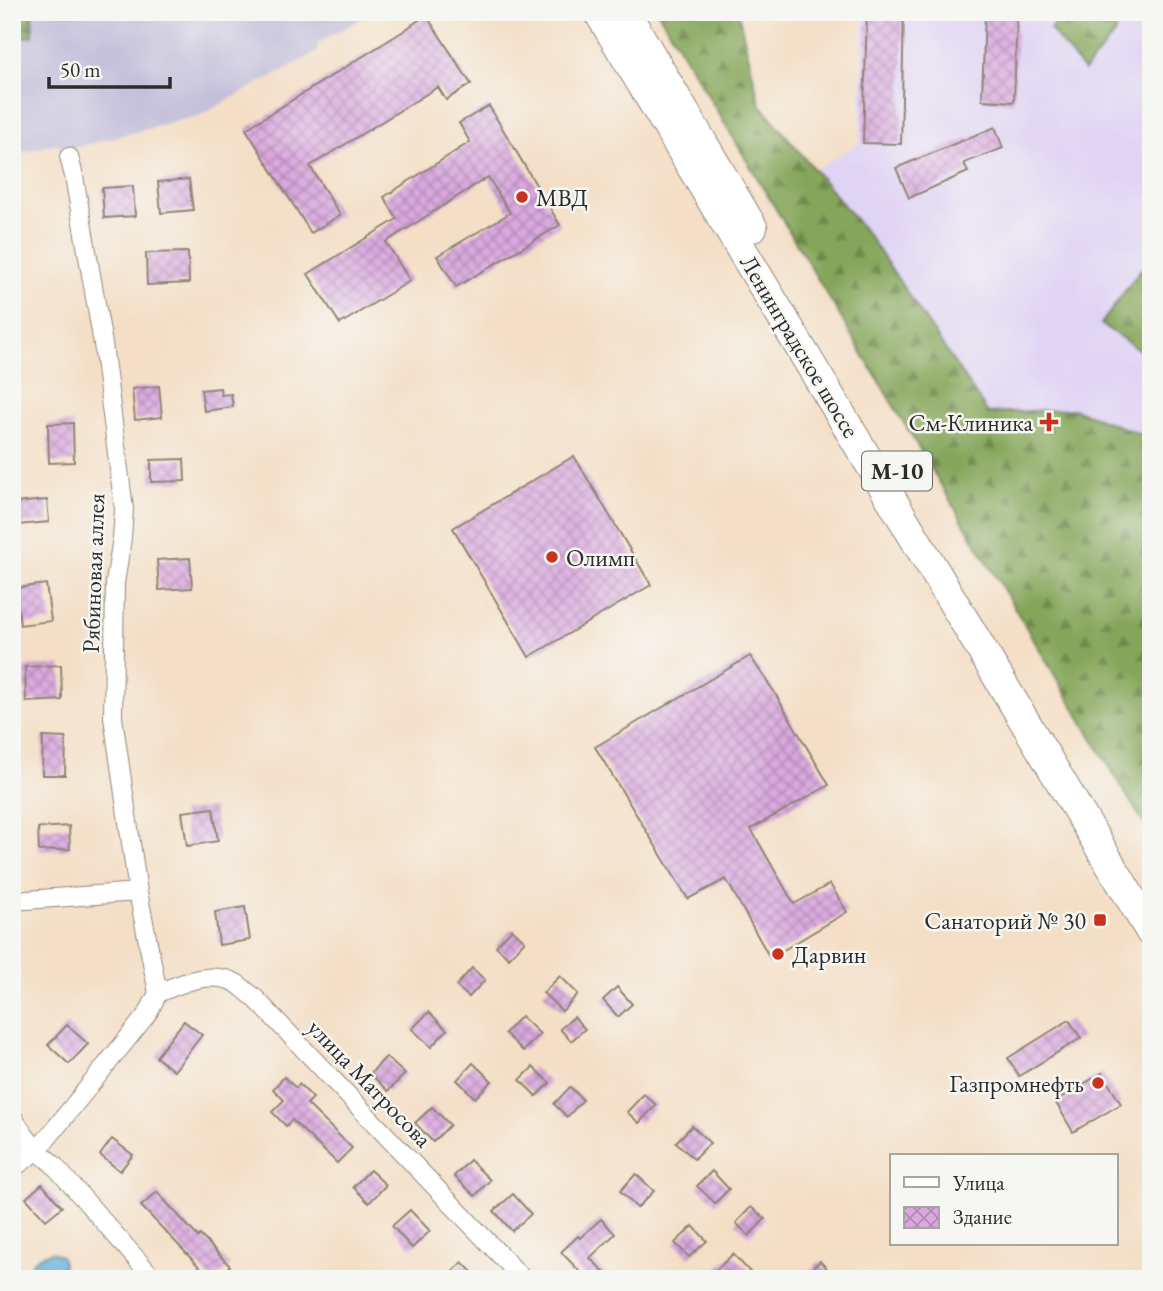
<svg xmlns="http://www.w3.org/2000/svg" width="1163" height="1291" font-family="'EB Garamond',serif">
<defs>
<pattern id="forest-firs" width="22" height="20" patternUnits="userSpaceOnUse" patternTransform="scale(1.75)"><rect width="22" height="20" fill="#85a65a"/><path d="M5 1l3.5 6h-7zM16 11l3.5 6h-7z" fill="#6d874b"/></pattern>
<pattern id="building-cross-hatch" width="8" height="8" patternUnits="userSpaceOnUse" patternTransform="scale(1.75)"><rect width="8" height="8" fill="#daa8df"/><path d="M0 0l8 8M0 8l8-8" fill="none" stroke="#b189b5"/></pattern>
</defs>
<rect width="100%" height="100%" fill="#f6f6f2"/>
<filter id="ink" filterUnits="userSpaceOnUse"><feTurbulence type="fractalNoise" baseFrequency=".0143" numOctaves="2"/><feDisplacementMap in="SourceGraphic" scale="14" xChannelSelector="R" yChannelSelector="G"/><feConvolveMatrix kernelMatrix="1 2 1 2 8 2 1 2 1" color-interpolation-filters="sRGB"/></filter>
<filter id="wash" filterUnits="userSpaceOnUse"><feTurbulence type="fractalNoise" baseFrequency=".00686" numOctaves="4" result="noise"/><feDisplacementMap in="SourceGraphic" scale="28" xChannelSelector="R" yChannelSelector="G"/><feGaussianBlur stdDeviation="1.57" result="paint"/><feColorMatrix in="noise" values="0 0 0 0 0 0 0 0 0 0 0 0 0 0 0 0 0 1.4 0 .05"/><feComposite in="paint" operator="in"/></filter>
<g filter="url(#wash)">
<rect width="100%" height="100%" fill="#f4dfc6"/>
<!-- built -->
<polygon fill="#e0d4f4" points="863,12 1151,12 1151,737 792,185 860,142"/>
<!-- industrial -->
<polygon fill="#c4c0db" points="12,12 373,12 318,43 317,52 201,115 73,148 55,144 12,155"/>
<!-- forest -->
<g fill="url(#forest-firs)" stroke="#586842" stroke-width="2">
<polygon points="12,12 32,12 33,36 12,38"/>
<polygon points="658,12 738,12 760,104 869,236 988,413 1073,409 1151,438 1151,836"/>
<polygon points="1062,12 1118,12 1115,34 1084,71 1050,29"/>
<polygon points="1141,269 1151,269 1151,358 1101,324"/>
</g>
<!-- water -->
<polygon fill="#5eaad7" stroke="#446a81" stroke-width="2" points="52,1252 61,1256 63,1262 62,1273 56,1279 40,1279 42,1275 32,1267 32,1263 39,1256"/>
<g id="blocks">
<!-- building -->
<g fill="url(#building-cross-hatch)">
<polygon points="867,12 904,12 901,144 863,143"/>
<polygon points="985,12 1017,12 1014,102 982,100"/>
<polygon points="426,15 471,84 446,100 438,87 310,166 340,215 311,233 246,129 402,32"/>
<polygon points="489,106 560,225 456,287 437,256 510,213 488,177 386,242 410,281 340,324 308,274 397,219 384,197 470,142 459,123"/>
<polygon points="995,127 1003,148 964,163 968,172 909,198 896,168"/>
<polygon points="189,179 193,210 161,213 158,182"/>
<polygon points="133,186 135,216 104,218 102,188"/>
<polygon points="188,252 189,283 147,285 146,253"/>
<polygon points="159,386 162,417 135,420 132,389"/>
<polygon points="220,388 221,395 231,394 233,407 204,411 201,390"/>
<polygon points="73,423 74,462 49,463 48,424"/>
<polygon points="574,456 651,585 529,657 453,528"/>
<polygon points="184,459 185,481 151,482 151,460"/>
<polygon points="47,500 49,522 18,525 15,503"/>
<polygon points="190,558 192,588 159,590 157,560"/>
<polygon points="46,584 51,621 20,625 16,588"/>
<polygon points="750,656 773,690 829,785 751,829 794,904 830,884 847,912 770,958 726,879 688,899 595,747"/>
<polygon points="61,665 62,700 26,702 25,667"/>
<polygon points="43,737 66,738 65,775 42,775"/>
<polygon points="213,808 218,841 187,846 182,812"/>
<polygon points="69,826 70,849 39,851 38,828"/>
<polygon points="245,907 250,940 219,945 215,912"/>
<polygon points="512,929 525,941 509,958 496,946"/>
<polygon points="472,968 485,980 469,997 456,986"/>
<polygon points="560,976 578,994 562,1011 543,993"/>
<polygon points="617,987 632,1004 618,1017 603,1000"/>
<polygon points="429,1012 447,1030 431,1047 412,1029"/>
<polygon points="521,1016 540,1034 523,1051 505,1033"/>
<polygon points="574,1017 585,1029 571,1041 560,1029"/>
<polygon points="1069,1020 1081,1038 1019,1076 1008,1058"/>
<polygon points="184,1021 202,1035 174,1071 156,1057"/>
<polygon points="67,1025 88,1044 69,1064 48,1045"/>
<polygon points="386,1057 405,1074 388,1091 370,1074"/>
<polygon points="473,1063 492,1081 475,1098 457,1080"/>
<polygon points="533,1067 550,1083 536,1096 520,1080"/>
<polygon points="1102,1073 1121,1104 1073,1132 1055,1101"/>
<polygon points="284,1077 296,1088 299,1084 313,1098 307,1104 352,1148 337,1163 292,1120 286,1126 272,1112 284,1100 273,1089"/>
<polygon points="570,1087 583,1100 567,1117 554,1104"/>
<polygon points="644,1094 656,1105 639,1123 627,1112"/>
<polygon points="432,1107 450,1125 433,1142 415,1123"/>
<polygon points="692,1126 710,1143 694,1159 676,1142"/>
<polygon points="112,1139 133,1155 120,1171 100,1155"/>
<polygon points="470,1160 490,1180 475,1196 454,1176"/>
<polygon points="370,1170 386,1185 369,1203 353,1187"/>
<polygon points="712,1171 729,1189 715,1203 697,1186"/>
<polygon points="636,1174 654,1191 637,1208 620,1191"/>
<polygon points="42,1184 62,1207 46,1220 26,1198"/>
<polygon points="157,1192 198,1237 200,1235 230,1266 216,1279 211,1279 141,1206"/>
<polygon points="513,1194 531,1214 512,1231 494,1211"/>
<polygon points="751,1207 765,1219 749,1236 736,1223"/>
<polygon points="410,1210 430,1231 412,1248 392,1226"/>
<polygon points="601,1219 615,1234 590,1258 611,1279 587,1279 561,1252 578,1236 580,1238"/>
<polygon points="693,1226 707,1241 689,1257 675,1243"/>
<polygon points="733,1254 750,1272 743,1279 724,1279 716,1270"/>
<polygon points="820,1261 836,1279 816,1279 809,1271"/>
<polygon points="462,1262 479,1279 446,1279"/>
</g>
</g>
</g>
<g filter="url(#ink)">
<use href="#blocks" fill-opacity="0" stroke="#908578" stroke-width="2"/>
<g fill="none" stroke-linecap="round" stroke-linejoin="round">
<!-- minor casing -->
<g stroke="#908578" stroke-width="20">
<g id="minor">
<polyline points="69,157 74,176 103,344 124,509 122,538 115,583 113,717 138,892 158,993"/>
<polyline points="12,901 138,892"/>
<path d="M158,993C182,983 210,970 236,983C242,987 248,993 254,997L523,1279"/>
<path d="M12,1116C25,1137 34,1149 53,1164L154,1279"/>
<polyline points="12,1169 37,1151 148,1013 158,993"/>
</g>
</g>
<!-- trunk casing -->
<g stroke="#908578" stroke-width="32">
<g id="trunk">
<polyline points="599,12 1151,932"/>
<polyline points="625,12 752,227"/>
</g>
</g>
<!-- minor -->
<use href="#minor" stroke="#fff" stroke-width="18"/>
<!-- trunk -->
<use href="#trunk" stroke="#fff" stroke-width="30"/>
</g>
</g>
<!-- markers -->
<g fill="#c8321e" stroke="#f6f6f2" stroke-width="2.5">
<circle cx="522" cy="197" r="7"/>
<path d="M1045.5 411.5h7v7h7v7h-7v7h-7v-7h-7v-7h7z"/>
<circle cx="552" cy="557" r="7"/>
<rect x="1093" y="913" width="14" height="14" rx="3.5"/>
<circle cx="778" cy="954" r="7"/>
<circle cx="1098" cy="1083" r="7"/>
</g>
<g text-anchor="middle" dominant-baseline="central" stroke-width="5" stroke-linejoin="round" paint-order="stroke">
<!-- shield labels -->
<rect fill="#f6f6f2" stroke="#686867" stroke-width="2" x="862" y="451.5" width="70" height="39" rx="5"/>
<g font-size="23" font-weight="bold" fill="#2b2b2b">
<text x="897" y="471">М-10</text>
</g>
<!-- poi labels -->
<g font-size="24" fill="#2b2b2b" stroke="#f6f6f2" text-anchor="start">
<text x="536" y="197">МВД</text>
<text x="1033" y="422" text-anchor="end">См-Клиника</text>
<text x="566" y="557">Олимп</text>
<text x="1086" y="920" text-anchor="end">Санаторий № 30</text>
<text x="792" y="954">Дарвин</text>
<text x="1084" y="1083" text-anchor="end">Газпромнефть</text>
</g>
<!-- street labels -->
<g font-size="24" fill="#2b2b2b" stroke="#f6f6f2">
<text transform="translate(800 346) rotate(59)">Ленинградское шоссе</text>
<text transform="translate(93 573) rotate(-88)">Рябиновая аллея</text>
<text transform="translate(370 1083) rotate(46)">улица Матросова</text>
</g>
</g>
<!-- margin -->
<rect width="1163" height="1291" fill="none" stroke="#f6f6f2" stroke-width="42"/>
<!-- legend -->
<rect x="890" y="1154" width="228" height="91" fill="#f6f6f2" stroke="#a5a5a2" stroke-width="2"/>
<rect x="904" y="1177" width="35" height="10" fill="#ffffff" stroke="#a5a5a2" stroke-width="2"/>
<text x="953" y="1190" font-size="21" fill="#2b2b2b">Улица</text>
<rect x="904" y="1207" width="35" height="21" fill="url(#building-cross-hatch)" stroke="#a5a5a2" stroke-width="2"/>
<text x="953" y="1224" font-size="21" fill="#2b2b2b">Здание</text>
<!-- scale -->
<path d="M49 77v10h121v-10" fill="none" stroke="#2b2b2b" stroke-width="3.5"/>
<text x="60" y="77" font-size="21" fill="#2b2b2b" stroke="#f6f6f2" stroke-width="5" paint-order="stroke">50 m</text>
</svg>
